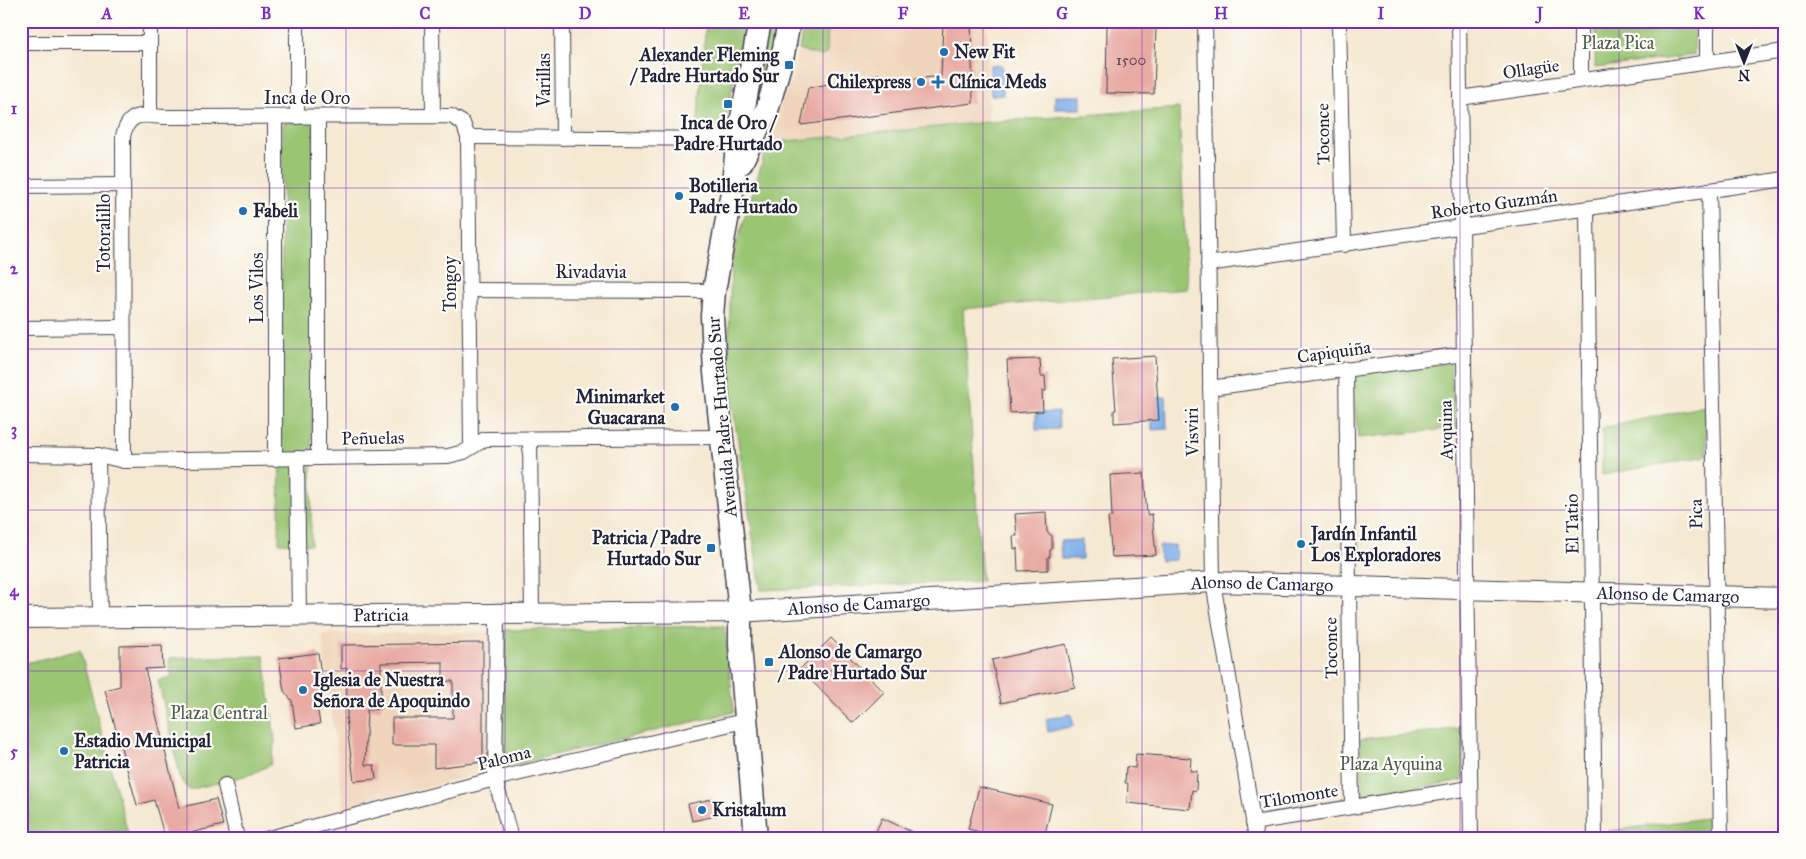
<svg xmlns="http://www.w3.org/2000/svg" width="1806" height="859" font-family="'IM FELL Great Primer',serif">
<rect width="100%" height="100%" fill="#fdfcf7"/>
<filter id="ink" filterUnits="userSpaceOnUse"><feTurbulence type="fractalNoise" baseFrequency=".02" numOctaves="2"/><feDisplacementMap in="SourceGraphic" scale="10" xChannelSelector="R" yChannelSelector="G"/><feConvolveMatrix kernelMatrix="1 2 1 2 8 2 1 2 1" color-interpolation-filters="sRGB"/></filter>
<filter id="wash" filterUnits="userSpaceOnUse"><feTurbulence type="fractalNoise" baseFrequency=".0096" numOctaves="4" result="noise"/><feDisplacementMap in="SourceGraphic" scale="20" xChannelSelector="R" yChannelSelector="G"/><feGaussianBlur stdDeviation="1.12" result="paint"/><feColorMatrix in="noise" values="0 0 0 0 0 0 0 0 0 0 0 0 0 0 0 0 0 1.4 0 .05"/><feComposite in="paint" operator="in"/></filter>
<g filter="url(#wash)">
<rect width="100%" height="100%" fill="#f5e9d2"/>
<!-- built -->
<g fill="#f0d5bc">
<polygon points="804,21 987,21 988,122 766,143 793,74"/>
<polygon points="490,632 490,770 344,810 322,634"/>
</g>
<!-- green -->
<g fill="#9ac573" stroke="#5e7457">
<polygon points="706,21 746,21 724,128 697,130"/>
<polygon points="769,21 774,21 776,42 753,124 752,109"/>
<polygon points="804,21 828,21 827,53 822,56 799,50"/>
<polygon points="1596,21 1695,21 1694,55 1595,68"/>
<polygon points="1179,108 1187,289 963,309 982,581 761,590 728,376 731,261 762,163 766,143 988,122"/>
<polygon points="314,121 311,545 279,543 283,123"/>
<polygon points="1450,363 1456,428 1358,438 1351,373"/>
<polygon points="1705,406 1707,456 1602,475 1602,428"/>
<polygon points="724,626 734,712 504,767 502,630"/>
<polygon points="80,650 129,838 21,838 21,664"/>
<polygon points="264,656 275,741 271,764 252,774 189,790 181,780 158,680 171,678 169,658"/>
<polygon points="1464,728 1463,780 1363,797 1360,739"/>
<polygon points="1713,817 1713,838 1609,838 1609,831"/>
</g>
<!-- water -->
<g fill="#82b1ec" stroke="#526a94">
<polygon points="990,65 1002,65 1003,95 991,96"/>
<rect x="1055" y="96" width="26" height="13"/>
<polygon points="1166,397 1167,429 1152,430 1151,398"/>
<polygon points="1058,412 1059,429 1036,430 1036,413"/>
<polygon points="1082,540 1082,559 1061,559 1060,541"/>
<polygon points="1175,545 1176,560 1160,561 1159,546"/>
<polygon points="1071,714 1074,726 1048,732 1046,719"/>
</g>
<g id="blocks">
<!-- building -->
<g fill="#e8aaa3">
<polygon points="943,21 971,21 973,103 801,125 808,88 879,74 882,83 941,76"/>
<polygon points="1107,25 1156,26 1154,94 1106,93"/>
<polygon points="1155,356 1159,420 1114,423 1114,410 1116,410 1112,359"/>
<polygon points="1040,359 1041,376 1045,376 1046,391 1042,391 1043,411 1010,413 1007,360"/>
<polygon points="1144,473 1147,515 1152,514 1156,555 1112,557 1108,517 1112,517 1110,475"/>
<polygon points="1046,512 1047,532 1052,536 1052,549 1050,550 1050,557 1048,557 1048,570 1018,571 1017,548 1014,549 1013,536 1017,536 1015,514"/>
<polygon points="831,638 884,692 853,723 800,669"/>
<polygon points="483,643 483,762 434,768 434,745 392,745 392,718 453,718 453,681 443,681 443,662 381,663 381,709 367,710 365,765 374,765 376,779 354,781 346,718 347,718 347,668 341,669 341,645"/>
<polygon points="1066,644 1075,687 1001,703 992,660"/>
<polygon points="162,645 163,668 145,669 179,808 216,799 223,825 170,838 165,838 154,800 137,805 105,690 120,686 120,646"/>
<polygon points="318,653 323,689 316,700 320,724 296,728 292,701 284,691 279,658"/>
<polygon points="1136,754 1191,758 1190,771 1197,771 1196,791 1192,790 1190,809 1127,803 1128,783 1125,783 1126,767 1135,768"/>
<polygon points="979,787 1052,804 1044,838 1005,838 968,829"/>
<polygon points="712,799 716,816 692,821 688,804"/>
<polygon points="882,818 925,838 873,838"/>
</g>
</g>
</g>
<g filter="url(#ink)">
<use href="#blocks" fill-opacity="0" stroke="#424052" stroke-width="1"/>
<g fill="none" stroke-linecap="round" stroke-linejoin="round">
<!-- street casing -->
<g stroke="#424052" stroke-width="16">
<g id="street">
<polyline points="150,21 150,114"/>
<polyline points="297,21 297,117"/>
<polyline points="432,21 433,116"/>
<polyline points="562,21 563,138"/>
<polyline points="1205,21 1213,582 1256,838"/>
<polyline points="1339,21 1344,245"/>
<polyline points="1459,21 1471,838"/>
<polyline points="1581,21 1581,80"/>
<polyline points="1707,21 1707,62"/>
<polyline points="21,43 150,43"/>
<polyline points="1460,98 1785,51"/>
<polyline points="275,117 275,459"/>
<polyline points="318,117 318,458"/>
<polyline points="468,137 738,139"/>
<polyline points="21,186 123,185"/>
<polyline points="1709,190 1721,838"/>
<polyline points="1587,210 1595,838"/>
<polyline points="1208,264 1785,179"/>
<polyline points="469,290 714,291"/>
<polyline points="21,328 123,327"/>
<polyline points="1346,369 1352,807"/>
<polyline points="1210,388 1464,354"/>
<polyline points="530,439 532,613"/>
<polyline points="21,454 98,455 124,461 448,456 464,452 485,439 722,437"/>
<polyline points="98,455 100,616"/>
<polyline points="297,458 299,614"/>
<path d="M124,461L123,136C129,111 143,115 163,117L451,116L463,123L468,137L471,447"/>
<polyline points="497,614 495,779 511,838"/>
<polyline points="225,785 237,838"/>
<polyline points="1253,823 1470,788"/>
<polyline points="269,838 495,779 748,720"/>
</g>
</g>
<!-- secondary casing -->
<g stroke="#424052" stroke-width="22">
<g id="secondary">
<path id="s1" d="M21,618L740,612L1213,582L1785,598"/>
</g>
</g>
<!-- primary casing -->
<g stroke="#424052" stroke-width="25">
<g id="primary">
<polyline points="741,163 768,107 783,54 789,21"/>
<polyline points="756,838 740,645 740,612 715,372 712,316 714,291 732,192 738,139 760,21"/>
</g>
</g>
<!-- street -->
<use href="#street" stroke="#fff" stroke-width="14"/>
<!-- secondary -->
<use href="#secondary" stroke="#fff" stroke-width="20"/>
<!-- primary -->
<use href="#primary" stroke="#fff" stroke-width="22"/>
</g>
</g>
<!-- grid -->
<path fill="none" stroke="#7b2cbf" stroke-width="1" stroke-opacity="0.55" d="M187,21V838M346,21V838M505,21V838M664,21V838M823,21V838M983,21V838M1142,21V838M1301,21V838M1460,21V838M1619,21V838M21,188H1785M21,349H1785M21,510H1785M21,671H1785"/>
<!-- markers -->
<g fill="#1f6fb2" stroke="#fdfcf7" stroke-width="2">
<circle cx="944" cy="52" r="5"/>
<rect x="784" y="60" width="10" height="10" rx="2.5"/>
<circle cx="921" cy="82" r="5"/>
<path d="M935.5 74.5h5v5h5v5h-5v5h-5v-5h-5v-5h5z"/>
<rect x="723" y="99" width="10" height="10" rx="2.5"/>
<circle cx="679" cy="196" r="5"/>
<circle cx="243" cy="211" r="5"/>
<circle cx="675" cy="407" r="5"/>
<circle cx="1301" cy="544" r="5"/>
<rect x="706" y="543" width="10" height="10" rx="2.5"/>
<rect x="764" y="657" width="10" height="10" rx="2.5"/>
<circle cx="303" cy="690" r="5"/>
<circle cx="64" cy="751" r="5"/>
<circle cx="702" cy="810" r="5"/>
</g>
<g text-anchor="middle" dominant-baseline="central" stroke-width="4.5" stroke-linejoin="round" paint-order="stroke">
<!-- number labels -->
<g font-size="15" fill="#544455">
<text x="1131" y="60">1500</text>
</g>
<!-- park labels -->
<g font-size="18" fill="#4c5b4f" stroke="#fdfcf7">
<text x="1618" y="43">Plaza Pica</text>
<text x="219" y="713">Plaza Central</text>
<text x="1391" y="764">Plaza Ayquina</text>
</g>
<!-- poi labels -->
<g font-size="18" font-weight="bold" fill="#22223b" stroke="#fdfcf7" text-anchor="start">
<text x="954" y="52">New Fit</text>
<text x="779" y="55" text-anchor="end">Alexander Fleming<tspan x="779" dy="21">/ Padre Hurtado Sur</tspan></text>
<text x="911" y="82" text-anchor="end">Chilexpress</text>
<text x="949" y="82">Clínica Meds</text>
<text x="728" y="123" text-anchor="middle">Inca de Oro /<tspan x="728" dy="21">Padre Hurtado</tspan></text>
<text x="689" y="186">Botilleria<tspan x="689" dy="21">Padre Hurtado</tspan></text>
<text x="253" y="211">Fabeli</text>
<text x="665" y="397" text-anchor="end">Minimarket<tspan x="665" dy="21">Guacarana</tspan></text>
<text x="1311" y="534">Jardín Infantil<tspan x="1311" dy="21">Los Exploradores</tspan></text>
<text x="701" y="538" text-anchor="end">Patricia / Padre<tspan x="701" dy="21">Hurtado Sur</tspan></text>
<text x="779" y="652">Alonso de Camargo<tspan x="779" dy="21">/ Padre Hurtado Sur</tspan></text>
<text x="313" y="680">Iglesia de Nuestra<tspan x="313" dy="21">Señora de Apoquindo</tspan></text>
<text x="74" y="741">Estadio Municipal<tspan x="74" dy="21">Patricia</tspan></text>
<text x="712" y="810">Kristalum</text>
</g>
<!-- street labels -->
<g font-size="18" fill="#22223b" stroke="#fdfcf7">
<text transform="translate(1531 69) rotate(-8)">Ollagüe</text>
<text transform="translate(544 80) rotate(-90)">Varillas</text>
<text x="307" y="98">Inca de Oro</text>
<text transform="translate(1323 134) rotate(-91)">Toconce</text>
<text transform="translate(1494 204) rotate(-8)">Roberto Guzmán</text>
<text transform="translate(104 233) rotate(-90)">Totoralillo</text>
<text x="591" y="272">Rivadavia</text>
<text transform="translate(450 284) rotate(-90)">Tongoy</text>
<text transform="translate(257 288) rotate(-90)">Los Vilos</text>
<text transform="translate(1334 352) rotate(-8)">Capiquiña</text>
<text transform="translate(722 417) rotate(-95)">Avenida Padre Hurtado Sur</text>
<text transform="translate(1446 430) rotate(-91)">Ayquina</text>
<text transform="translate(1192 432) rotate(-91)">Visviri</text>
<text transform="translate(373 438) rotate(-1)">Peñuelas</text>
<text transform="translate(1696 514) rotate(-91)">Pica</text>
<text transform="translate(1572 524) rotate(-91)">El Tatio</text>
<text stroke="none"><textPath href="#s1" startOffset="1242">Alonso de Camargo</textPath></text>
<text stroke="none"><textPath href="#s1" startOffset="1648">Alonso de Camargo</textPath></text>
<text stroke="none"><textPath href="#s1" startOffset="838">Alonso de Camargo</textPath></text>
<text stroke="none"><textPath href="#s1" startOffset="360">Patricia</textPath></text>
<text transform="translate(1331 648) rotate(-91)">Toconce</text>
<text transform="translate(504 758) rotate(-14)">Paloma</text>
<text transform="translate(1299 796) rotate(-9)">Tilomonte</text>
</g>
</g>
<!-- margin -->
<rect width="1806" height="859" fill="none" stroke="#fdfcf7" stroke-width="55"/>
<!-- north arrow -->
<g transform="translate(1744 62) rotate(180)" stroke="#fdfcf7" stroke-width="4" paint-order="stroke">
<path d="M0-4L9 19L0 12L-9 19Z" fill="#22223b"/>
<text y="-8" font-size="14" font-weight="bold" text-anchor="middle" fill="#22223b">N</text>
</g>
<rect x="28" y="28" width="1750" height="804" fill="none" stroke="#7b2cbf" stroke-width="2"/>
<g font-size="16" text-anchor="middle" font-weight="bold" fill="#7b2cbf">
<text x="107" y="19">A</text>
<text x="266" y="19">B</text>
<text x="425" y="19">C</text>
<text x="585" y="19">D</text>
<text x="744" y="19">E</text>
<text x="903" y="19">F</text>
<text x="1062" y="19">G</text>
<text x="1221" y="19">H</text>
<text x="1381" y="19">I</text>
<text x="1540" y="19">J</text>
<text x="1699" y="19">K</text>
<text x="14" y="114">1</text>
<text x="14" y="274">2</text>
<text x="14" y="435">3</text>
<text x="14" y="596">4</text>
<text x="14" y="757">5</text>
</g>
</svg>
